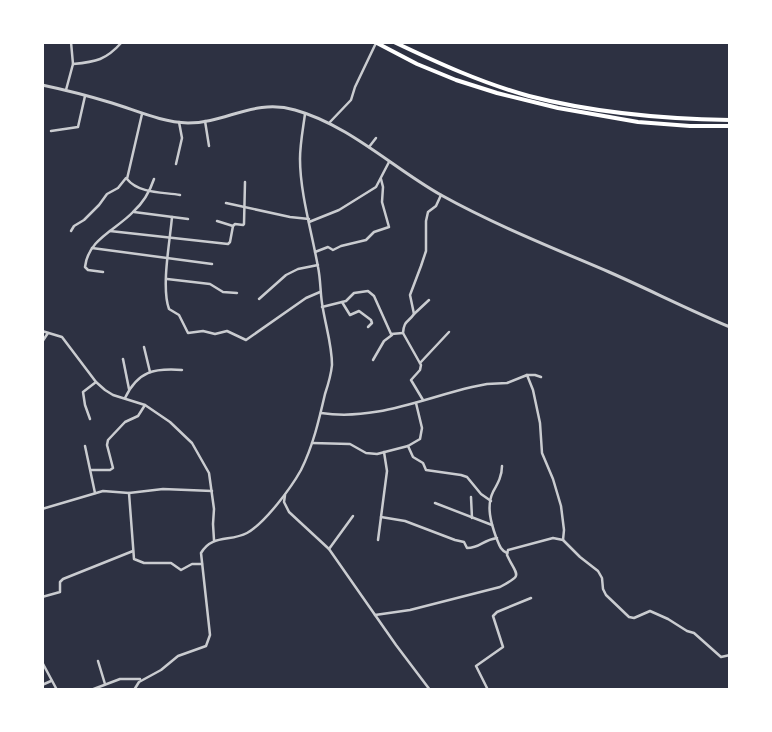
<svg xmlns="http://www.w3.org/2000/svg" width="772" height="732" font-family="'Space Grotesk',sans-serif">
<rect width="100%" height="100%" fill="#2d3142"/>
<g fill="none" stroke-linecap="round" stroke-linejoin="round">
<!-- minor -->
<g stroke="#caccd0" stroke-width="2.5">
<path d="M73,64C96,62 106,60 122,42"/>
<polyline points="66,90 73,64 71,42"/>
<path d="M142,114L127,179C139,194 164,192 180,195"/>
<polyline points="205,121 209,146"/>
<polyline points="330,122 351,100 355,87 376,43"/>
<polyline points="51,131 78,127 85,96"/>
<polyline points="369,147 376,138"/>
<polyline points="176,164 182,138 179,122"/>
<polyline points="226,203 290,217 309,219"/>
<polyline points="134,212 188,219"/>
<path d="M172,217C170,241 161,287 169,309L179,315L188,333L203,331L215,334L227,331L246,340L306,298L320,292"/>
<polyline points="217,221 233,226"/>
<polyline points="309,222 339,210 376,187 389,162"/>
<polyline points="71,231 74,226 84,220 99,205 107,194 118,188 126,178"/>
<polyline points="110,231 228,244 230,242 233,226 235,224 243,225 244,224 245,182"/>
<polyline points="92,248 212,264"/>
<polyline points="315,252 328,247 333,250 341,246 366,240 374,232 389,227 382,202 383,187 381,179"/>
<path d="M103,272L88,270L85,267C88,239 116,230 133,212C143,203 150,191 154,179"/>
<polyline points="167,279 210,284 223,292 237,293"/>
<polyline points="259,299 286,275 298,269 318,265"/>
<polyline points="342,302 350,315 359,311 371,320 372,323 368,327"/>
<polyline points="322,307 346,301 354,293 368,291 374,296 391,334 403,333"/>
<polyline points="414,314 429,300"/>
<polyline points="42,331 62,337 96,382 105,390 113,395 145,405 170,422 192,443 209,473 214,509 213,524 214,540"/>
<polyline points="42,342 48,333"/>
<polyline points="144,347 150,372"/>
<polyline points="123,359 129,389"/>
<polyline points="373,360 384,341 392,335"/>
<polyline points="420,363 449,332"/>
<polyline points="527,375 533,390 540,423 542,453 553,479 561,506 564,530 563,540"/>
<path d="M125,398C138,371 154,368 182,370"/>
<path d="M423,400L411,380L420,370L421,365L403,333C404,320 408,323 414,314L410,295L421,266L426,251V221L428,212L436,206L441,195"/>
<path d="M321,413C374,421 421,399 472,387L487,384L507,383L527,375H535L541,377"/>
<polyline points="90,419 85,405 83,392 96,382"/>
<polyline points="312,443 350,444 366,453 377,454 408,446 420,439 422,428 416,403"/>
<polyline points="85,446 95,493"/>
<polyline points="408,446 413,457 423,463 426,470 461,475 467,477 481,494 491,501"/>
<path d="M502,466C502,476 498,483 493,492C486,506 491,523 496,537C499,544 500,550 507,553"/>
<polyline points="91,470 110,470 113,468 107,445 108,440 125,422 138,416 145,405"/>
<polyline points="129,493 134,559 144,563 171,563 181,570 192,564 202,564"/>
<polyline points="285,495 284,502 289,512 329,549 396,645 430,690"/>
<polyline points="471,497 472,518"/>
<polyline points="435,503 492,525"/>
<polyline points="42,509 103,491 129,493 163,489 212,491"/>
<path d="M381,517L405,521L455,540L464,542L467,548C481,548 482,540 497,538"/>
<polyline points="378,540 387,471 384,452"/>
<polyline points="329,549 353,516"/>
<polyline points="42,597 60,592 60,582 63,579 133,551"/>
<path d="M375,615L410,610L500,587C524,574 517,577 507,555L508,550L553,538L563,540L580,557L598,571L602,578L603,589L606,595L629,617L634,618L650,611L668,619L687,631L694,633L721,657L730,655"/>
<polyline points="98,661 105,684"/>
<polyline points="42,662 57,690"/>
<polyline points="42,685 51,681"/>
<polyline points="91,690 120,679 140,679"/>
<path d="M134,690L139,682L161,670L178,656L206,646L210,635L201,553C212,534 230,542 247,533C265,523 291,488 301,470C313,446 319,420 325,394C328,385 331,375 332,365C332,346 326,327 323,309C320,295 321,281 318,267C312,233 300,193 300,159C300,144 303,129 305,114"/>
<polyline points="366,690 369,690"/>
<polyline points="488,690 476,666 503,647 493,616 497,612 531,598"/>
</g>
<!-- tertiary -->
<path stroke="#caccd0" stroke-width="3" d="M42,85C66,90 89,96 112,103C138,111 161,122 188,123C226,123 255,98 295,110C349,125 393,168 441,195C495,225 553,248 609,272C650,290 689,310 730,327"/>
<!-- trunk -->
<g stroke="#fff" stroke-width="4">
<polyline points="375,42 417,64 456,80 497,93 558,108 638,122 690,126 730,126"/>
<path d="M394,42C438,63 482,83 529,96C595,113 662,119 730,120"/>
</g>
</g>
<!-- border -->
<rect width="772" height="732" fill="none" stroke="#ffffff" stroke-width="88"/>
</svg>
